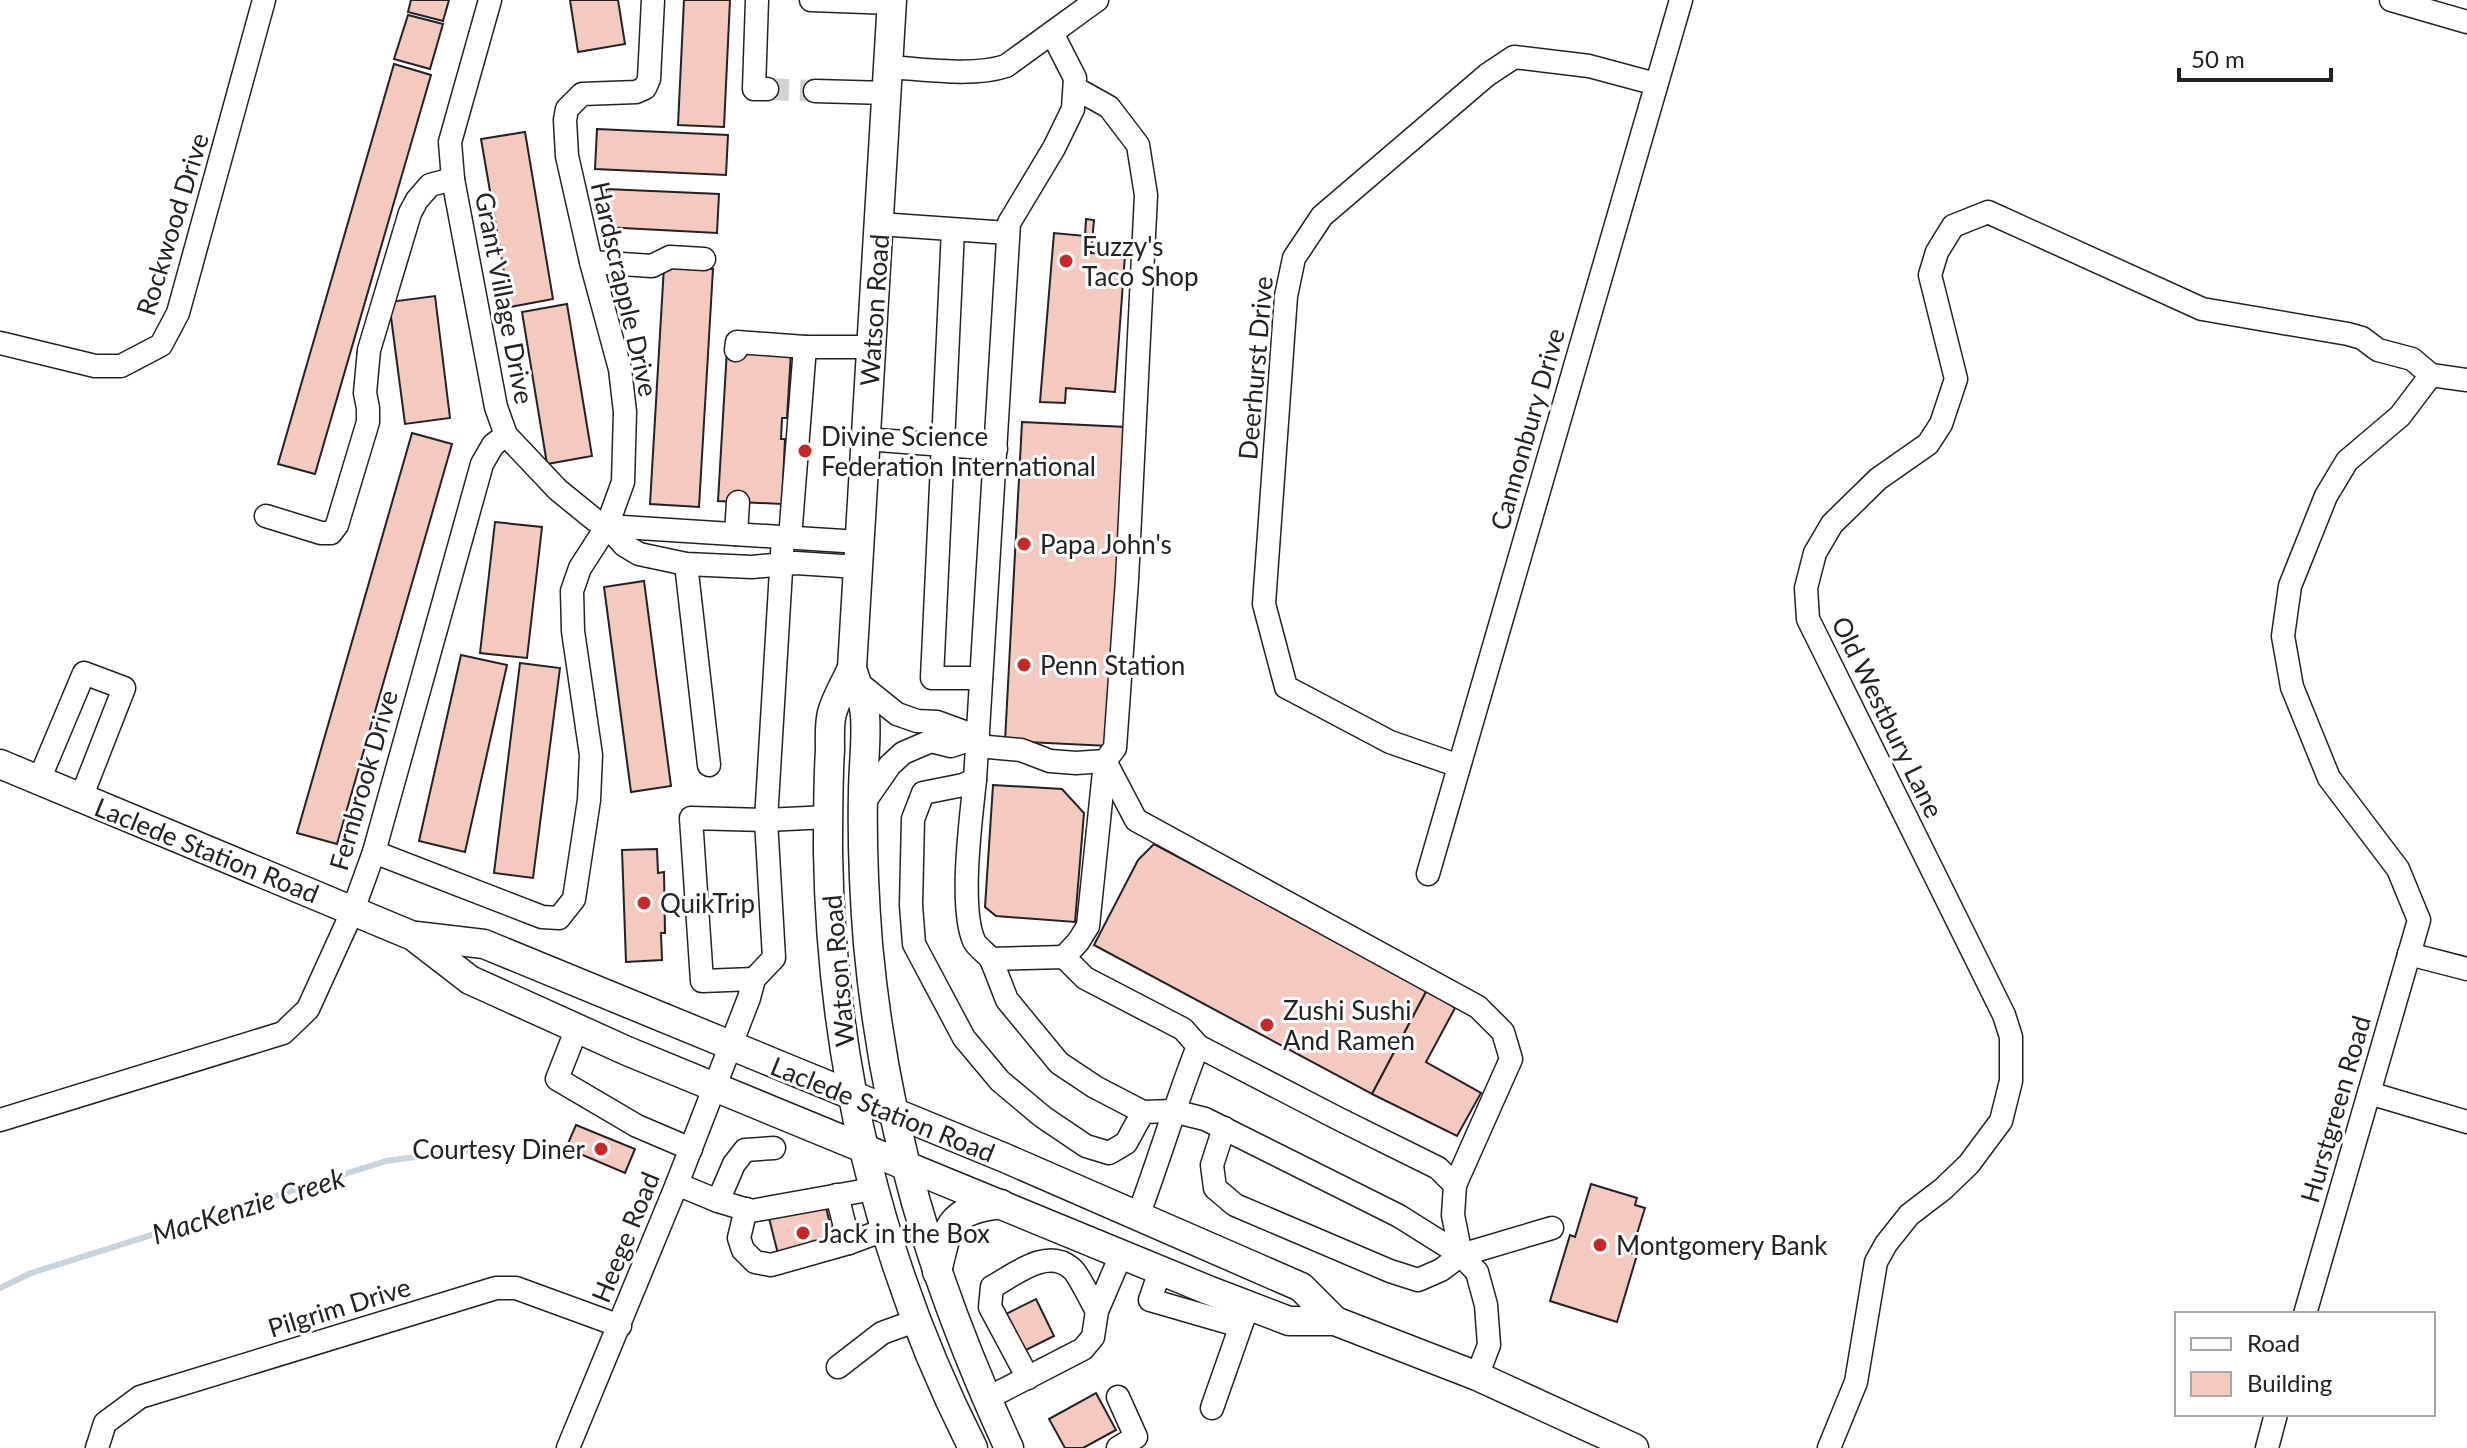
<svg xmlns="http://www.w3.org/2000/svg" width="2467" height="1448" font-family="Lato,sans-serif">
<rect width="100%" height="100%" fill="#fff"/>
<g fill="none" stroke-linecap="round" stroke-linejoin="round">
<!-- stream -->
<polyline stroke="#c7d3dd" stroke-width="6" points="0,1288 31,1273 386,1161 458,1151 482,1151 503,1155"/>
</g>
<!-- building -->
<g fill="#f3c9c0" stroke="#222" stroke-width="2">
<polygon points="411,0 449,0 443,21 408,12"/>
<polygon points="570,0 618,0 625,44 578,52"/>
<polygon points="684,0 730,0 724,127 678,125"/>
<polygon points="408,15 443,24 430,69 394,59"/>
<polygon points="394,64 431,75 315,474 278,464"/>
<polygon points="597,129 728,135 726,175 595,169"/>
<polygon points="525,132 553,299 510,307 481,139"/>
<polygon points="606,189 719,194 717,233 604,227"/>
<polygon points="1086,219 1094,220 1091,253 1125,255 1115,392 1066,388 1065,403 1040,402 1054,233 1085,236"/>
<polygon points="664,266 713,269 699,507 650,504"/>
<polygon points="435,296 450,418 405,424 389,302"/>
<polygon points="567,304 592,456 547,464 522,312"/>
<polygon points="727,349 791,352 787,418 782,418 781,439 785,439 782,504 718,501"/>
<polygon points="1022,422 1126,427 1109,746 1005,741"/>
<polygon points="412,433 452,444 337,844 297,833"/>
<polygon points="495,522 542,527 527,658 480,653"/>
<polygon points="644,581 671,786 631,792 604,587"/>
<polygon points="461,655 507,665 465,852 419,841"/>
<polygon points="520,663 560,668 533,878 494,873"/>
<polygon points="993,785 1062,789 1084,813 1075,922 996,916 985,907"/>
<polygon points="1154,844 1427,990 1372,1094 1094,945 1138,860"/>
<polygon points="657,849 658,873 664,872 665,933 661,933 662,960 626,962 622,850"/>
<polygon points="1427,990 1455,1008 1426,1062 1481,1093 1457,1136 1372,1094"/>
<polygon points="576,1125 635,1149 625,1173 566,1148"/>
<polygon points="1591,1184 1637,1198 1635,1205 1645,1208 1631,1253 1637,1255 1617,1322 1550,1301 1570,1235 1575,1237"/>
<polygon points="825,1204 836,1247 780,1262 769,1218"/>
<polygon points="1036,1299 1054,1336 1022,1352 1004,1315"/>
<polygon points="1096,1393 1116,1430 1083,1448 1065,1448 1049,1419"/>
</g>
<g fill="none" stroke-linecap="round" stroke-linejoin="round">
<!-- minor-tunnel -->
<polyline stroke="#d3d3d3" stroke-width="22" stroke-dasharray="22 11" stroke-linecap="butt" points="767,89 815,91"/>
<!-- minor casing -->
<g stroke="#222" stroke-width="25">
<g id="minor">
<polyline points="490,0 450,142 453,179 496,407 506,435 558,490 595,520 607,526 624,545 639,554 686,564 752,567 796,563 858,567"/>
<polyline points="757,0 754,89 767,89"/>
<polyline points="811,0 892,3"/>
<polyline points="2391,0 2467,22"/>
<path d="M1052,33L1075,78L1073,109L1054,148L1009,223L975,780C971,818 959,907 974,941C977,947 986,953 991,959L1064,957L1085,978L1183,1029L1198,1046C1176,1102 1159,1160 1138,1216"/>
<path d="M888,67C924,69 973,77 1006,66L1097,0"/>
<polyline points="815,91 887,93"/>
<polyline points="879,224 1008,233"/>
<polyline points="953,230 932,678 981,678"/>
<polyline points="591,262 652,266 670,257 704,259"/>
<polyline points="0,343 95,366 121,366 161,345 178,313 264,0"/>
<polyline points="736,350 737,342 805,347 871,347"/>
<polyline points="865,439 996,449"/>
<polyline points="266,516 321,533 331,533 337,525 368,422 368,408 365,393 369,350 410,213 417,200 430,185 453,179"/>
<polyline points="607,526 859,542"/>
<polyline points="736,534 738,502"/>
<polyline points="790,538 805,347"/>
<polyline points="686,564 709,765"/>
<polyline points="856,681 897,714 917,721 937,722 978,737"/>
<polyline points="977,746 1021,750 1050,761 1076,763 1105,761 1115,748 1127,580 1146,195 1138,145 1109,107 1075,88"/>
<polyline points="1105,761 1136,820 1478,1007 1503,1032 1511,1059 1455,1185"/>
<polyline points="1459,766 1390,742 1286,687 1264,604 1286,296 1294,258 1322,216 1487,75 1514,57 1589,66 1656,84"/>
<polyline points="39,780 84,673 124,688 81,798"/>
<polyline points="975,780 963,785 923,793 913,819 911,905 914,944 964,1038 1000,1081 1043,1117 1086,1146 1109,1153 1126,1143 1143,1112 1173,1111 1205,1119 1399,1216 1461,1255"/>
<polyline points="863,804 890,765 903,753 931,741 951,746 978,737"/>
<polyline points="374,852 542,917 559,918 574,899 589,800 591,755 573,631 572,591 580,568 607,526 623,482 625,412 620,369 591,262 567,156 565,120 567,109 582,94 636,92 645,88 649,79 653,0"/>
<polyline points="1428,874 1681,0"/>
<polyline points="2409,954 2467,969"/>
<polyline points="1064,957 1078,942 1088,926 1105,762"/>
<polyline points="991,959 1007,1000 1059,1063 1095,1087 1143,1112"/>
<polyline points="754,979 702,981 691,818 766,820 828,817"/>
<polyline points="577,1028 557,1079 637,1126 691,1149"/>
<polyline points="1198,1046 1339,1119 1438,1168 1455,1185 1453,1215 1461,1255 1477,1272 1486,1305 1489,1345 1477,1376"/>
<polyline points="2369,1093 2467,1122"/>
<polyline points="0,1120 283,1033 308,1009 353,910 374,852 482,464 493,445 506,435"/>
<polyline points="1224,1128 1212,1165 1215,1188 1235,1205 1390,1271 1418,1280 1441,1270 1461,1255 1552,1228"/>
<polyline points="677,1184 718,1201 751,1211 873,1189"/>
<polyline points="837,1195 849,1243 884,1230"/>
<polyline points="718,1201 734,1164 745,1150 774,1148"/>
<polyline points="746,1209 739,1238 743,1250 755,1262 771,1265 849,1243"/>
<polyline points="1160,1271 1150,1300 1240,1326"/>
<polyline points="2305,1314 2419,920 2398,869 2329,778 2292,687 2283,636 2290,586 2326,496 2347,461 2400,416 2431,375"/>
<polyline points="838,1367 882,1333 915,1321"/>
<path d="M1028,1378L990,1307L992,1287C1014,1275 1047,1247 1071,1268C1078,1273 1091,1301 1097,1311"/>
<polyline points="1118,1397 1136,1437 1118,1448"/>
<polyline points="986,1399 1083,1349 1093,1337 1097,1311 1121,1255"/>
<polyline points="1212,1408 1245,1314"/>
<polyline points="97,1448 105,1423 140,1397 496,1288 516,1288 620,1326"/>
<polyline points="568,1448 677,1184 749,998 754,979 774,958 766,820 783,537"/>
<polyline points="1829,1448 1856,1382 1876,1262 1886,1244 1909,1215 1943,1189 1969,1164 2001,1121 2011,1081 2011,1037 2004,1015 1808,619 1806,588 1815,553 1832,524 1878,479 1928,444 1941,424 1956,379 1930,275 1937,252 1953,226 1988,212 2202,309 2348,334 2362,338 2378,350 2412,359 2431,375 2467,380"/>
<polyline points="2267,1448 2276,1414"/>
</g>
</g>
<!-- major casing -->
<g stroke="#222" stroke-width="31">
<g id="major">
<path d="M892,0L852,668C856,683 864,700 865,715C867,740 863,768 863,793C862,844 864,894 868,944C885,1128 932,1281 1009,1448"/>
<path d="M852,668C846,682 836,698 832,713C829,724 830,737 830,749C828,783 828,818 828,852C831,1060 879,1263 973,1448"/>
<polyline points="0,764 413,936 470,980 627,1051 1208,1290 1289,1321 1335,1321 1477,1376 1634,1448"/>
<polyline points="416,936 484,944 1005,1158 1301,1287 1335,1321"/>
<path d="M937,1272C948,1225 949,1210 1001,1204"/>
</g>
</g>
<!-- minor -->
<use href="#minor" stroke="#fff" stroke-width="22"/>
<!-- major -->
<use href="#major" stroke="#fff" stroke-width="28"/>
</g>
<!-- markers -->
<g fill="#c62828" stroke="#fff" stroke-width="3">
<circle cx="1066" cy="261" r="8"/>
<circle cx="805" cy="451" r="8"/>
<circle cx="1024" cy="544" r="8"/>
<circle cx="1024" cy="665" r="8"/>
<circle cx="644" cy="903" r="8"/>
<circle cx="1267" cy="1025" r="8"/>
<circle cx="601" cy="1149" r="8"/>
<circle cx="803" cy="1233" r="8"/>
<circle cx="1600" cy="1245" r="8"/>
</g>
<g text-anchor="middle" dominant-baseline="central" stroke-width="6" stroke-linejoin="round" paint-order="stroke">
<!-- street labels -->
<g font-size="26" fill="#222" stroke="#fff">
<text transform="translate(172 224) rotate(-73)">Rockwood Drive</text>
<text transform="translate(625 289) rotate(77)">Hardscrapple Drive</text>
<text transform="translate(505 298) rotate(79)">Grant Village Drive</text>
<text transform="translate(874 310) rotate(-86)">Watson Road</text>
<text transform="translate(1255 368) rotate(-85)">Deerhurst Drive</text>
<text transform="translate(1527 429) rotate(-74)">Cannonbury Drive</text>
<text transform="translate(1888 717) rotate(64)">Old Westbury Lane</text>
<text transform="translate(363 780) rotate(-74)">Fernbrook Drive</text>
<text transform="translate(207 850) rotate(22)">Laclede Station Road</text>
<text transform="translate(838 971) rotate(-95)">Watson Road</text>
<text transform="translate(883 1109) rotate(22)">Laclede Station Road</text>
<text transform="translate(2335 1109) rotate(-74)">Hurstgreen Road</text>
<text transform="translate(625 1237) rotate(-68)">Heege Road</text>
<text transform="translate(339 1307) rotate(-17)">Pilgrim Drive</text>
</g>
<!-- poi labels -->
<g font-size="26" fill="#222" stroke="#fff" text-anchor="start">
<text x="1082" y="246">Fuzzy's<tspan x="1082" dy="30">Taco Shop</tspan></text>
<text x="821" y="436">Divine Science<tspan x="821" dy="30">Federation International</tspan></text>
<text x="1040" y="544">Papa John's</text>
<text x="1040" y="665">Penn Station</text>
<text x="660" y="903">QuikTrip</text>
<text x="1283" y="1010">Zushi Sushi<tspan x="1283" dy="30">And Ramen</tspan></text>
<text x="585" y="1149" text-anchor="end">Courtesy Diner</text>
<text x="819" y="1233">Jack in the Box</text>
<text x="1616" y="1245">Montgomery Bank</text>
</g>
<!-- water labels -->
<g font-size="28" font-style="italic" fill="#222" stroke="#fff">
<text transform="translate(248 1205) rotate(-17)">MacKenzie Creek</text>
</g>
</g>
<!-- legend -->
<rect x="2175" y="1312" width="260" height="104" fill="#ffffff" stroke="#a7a7a7" stroke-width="2"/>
<rect x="2191" y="1338" width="40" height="12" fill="#ffffff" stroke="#a7a7a7" stroke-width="2"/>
<text x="2247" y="1352" font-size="24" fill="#222222">Road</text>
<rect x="2191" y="1372" width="40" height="24" fill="#f3c9c0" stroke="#a7a7a7" stroke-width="2"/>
<text x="2247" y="1392" font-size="24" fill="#222222">Building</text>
<!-- scale -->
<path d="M2179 68v12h152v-12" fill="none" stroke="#222222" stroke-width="4"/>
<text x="2191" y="68" font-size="24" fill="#222222" stroke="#ffffff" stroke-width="6" paint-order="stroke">50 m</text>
</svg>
